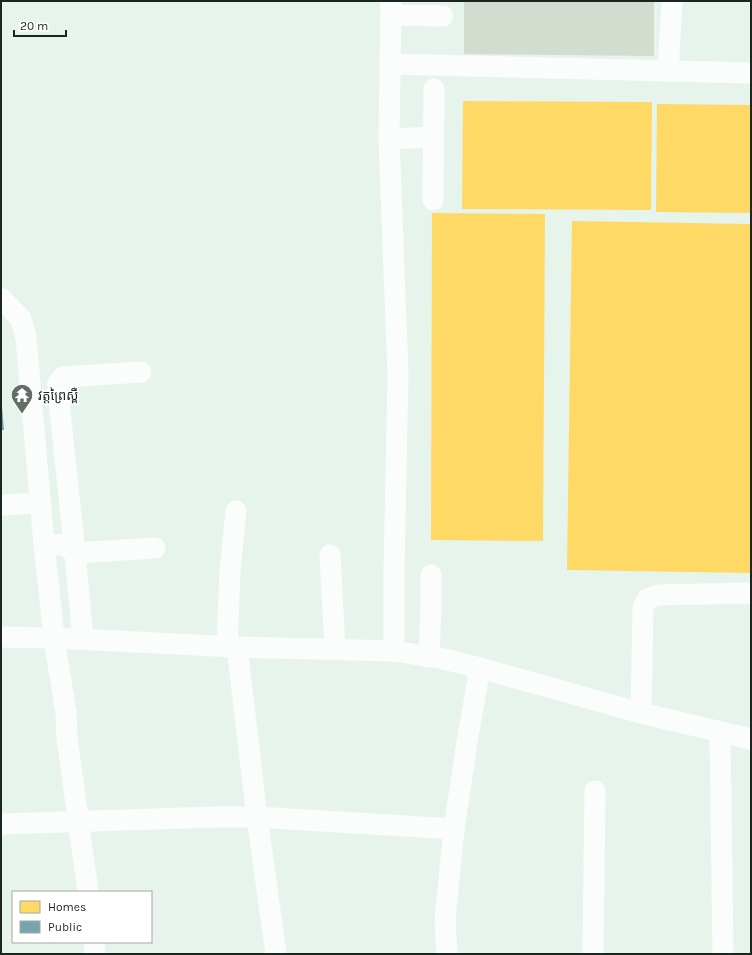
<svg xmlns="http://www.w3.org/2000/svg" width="752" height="955" font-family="Karla,'Noto Sans Khmer',sans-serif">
<rect width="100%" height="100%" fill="#e7f4eb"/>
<!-- homes -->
<g fill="#ffd966">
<polygon points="463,101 652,102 651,210 462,209"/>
<polygon points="657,104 751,105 751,213 656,212"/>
<polygon points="432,213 545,214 543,541 431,540"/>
<polygon points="572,221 751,224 751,573 567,570"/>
</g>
<!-- public -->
<polygon fill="#76a5af" points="1,407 2,407 4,430 1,430"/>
<!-- building -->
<polygon fill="#d2dccf" points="464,1 654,1 654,56 464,54"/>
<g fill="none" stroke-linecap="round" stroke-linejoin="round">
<!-- minor -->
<g stroke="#fbfdfc" stroke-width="21">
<polyline points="391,1 389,139 398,374 394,572 394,651"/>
<polyline points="391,15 443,16"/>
<polyline points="390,64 751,73"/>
<polyline points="668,71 672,1"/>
<polyline points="389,139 433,137"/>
<polyline points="433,200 434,89"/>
<polyline points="2,299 21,319 26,338 44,544 54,638 66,713 67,738 88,892"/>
<polyline points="141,372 63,377 58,383 58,392 75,553 155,548"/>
<polyline points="1,505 40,503"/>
<polyline points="44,544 65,545 75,553 83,639"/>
<polyline points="330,555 335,650"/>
<polyline points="1,637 54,638 237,647 394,651 444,659 480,668 641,713 751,739"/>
<polyline points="227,647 230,571 236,511"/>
<polyline points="237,647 257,817 276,954"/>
<polyline points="429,657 431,605 431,575"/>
<polyline points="641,713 643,608 647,599 658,595 751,593"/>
<polyline points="720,732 723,954"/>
<polyline points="1,824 216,817 257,817 454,829"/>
<polyline points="94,942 95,954"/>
<polyline points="447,954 445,920 454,829 467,742 480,668"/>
<polyline points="593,954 595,791"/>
</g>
</g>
<!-- icons -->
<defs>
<g id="temple-pin" transform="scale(1.15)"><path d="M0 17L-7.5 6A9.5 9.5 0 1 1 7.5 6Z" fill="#636e67" stroke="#fff"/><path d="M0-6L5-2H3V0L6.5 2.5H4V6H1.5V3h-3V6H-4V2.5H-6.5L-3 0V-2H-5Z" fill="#fff"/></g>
</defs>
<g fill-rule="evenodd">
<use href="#temple-pin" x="22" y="395"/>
</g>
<g text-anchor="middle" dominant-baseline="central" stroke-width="4" stroke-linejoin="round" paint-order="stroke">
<!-- poi labels -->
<g font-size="13" fill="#1c2620" stroke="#fff" text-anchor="start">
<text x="38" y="395">វត្តព្រៃស្ពឺ</text>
</g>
</g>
<!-- border -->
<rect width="752" height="955" fill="none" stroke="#1c2620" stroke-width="4"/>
<!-- legend -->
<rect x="12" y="891" width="140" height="52" fill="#ffffff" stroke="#a4a8a6"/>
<rect x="20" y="901" width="20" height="12" fill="#ffd966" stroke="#a4a8a6"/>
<text x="48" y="911" font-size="12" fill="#1c2620">Homes</text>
<rect x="20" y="921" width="20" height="12" fill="#76a5af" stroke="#a4a8a6"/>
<text x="48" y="931" font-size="12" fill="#1c2620">Public</text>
<!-- scale -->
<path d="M14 30v6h52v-6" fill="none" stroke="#1c2620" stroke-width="2"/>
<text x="20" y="30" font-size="12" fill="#1c2620" stroke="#ffffff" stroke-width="3" paint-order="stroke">20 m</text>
</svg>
